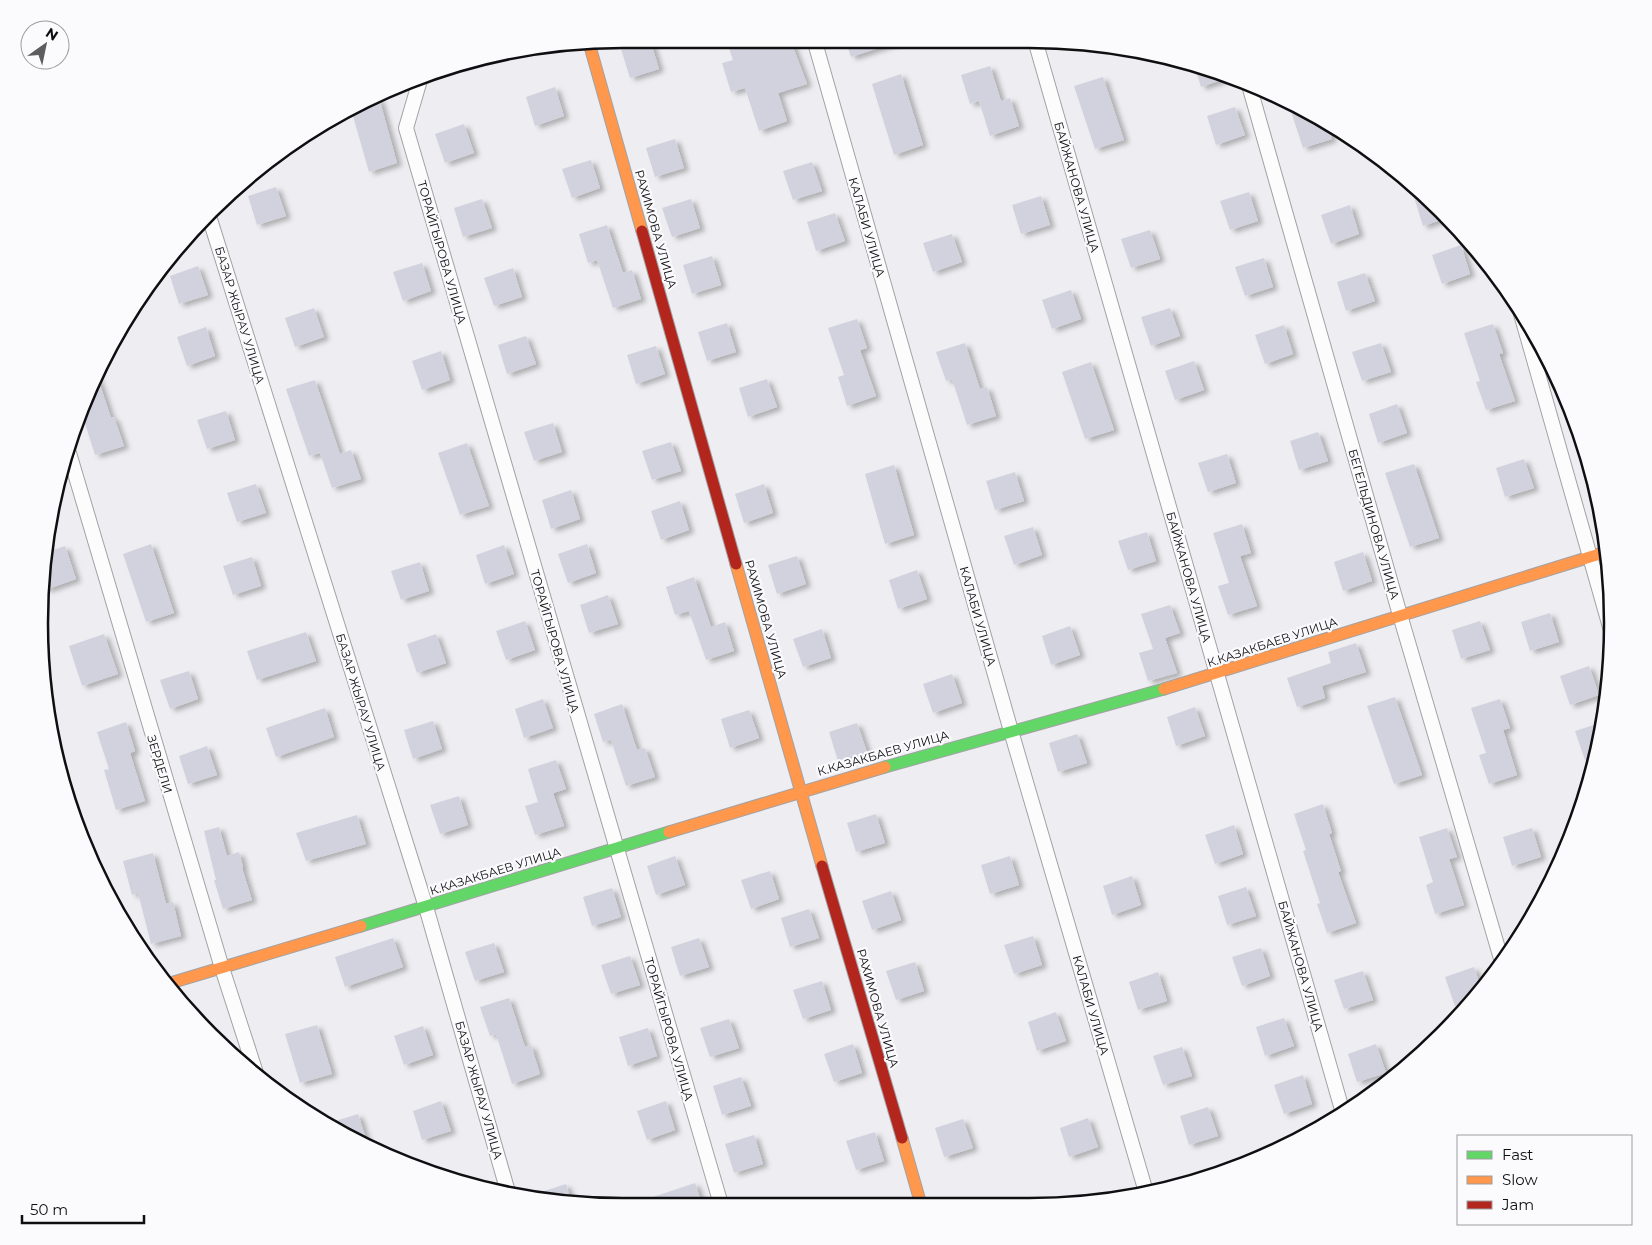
<svg xmlns="http://www.w3.org/2000/svg" width="1652" height="1245" font-family="Montserrat,sans-serif">
<defs>
<filter id="shadow"><feDropShadow dx="5" dy="3" stdDeviation="2.5" flood-color="#0004"/></filter>
</defs>
<rect width="100%" height="100%" fill="#eeeef2"/>
<!-- built -->
<polygon fill="#dddde6" points="1580,436 1602,508 1604,530 1577,437"/>
<!-- building -->
<g fill="#d2d2de" filter="url(#shadow)">
<polygon points="726,39 790,39 807,84 778,93 787,121 759,131 745,88 731,92 722,63 733,60"/>
<polygon points="845,39 896,40 897,42 851,57"/>
<polygon points="650,40 659,69 630,78 621,49"/>
<polygon points="1194,64 1212,70 1230,77 1201,87"/>
<polygon points="990,66 1001,101 1010,98 1019,126 990,136 979,101 970,104 961,75"/>
<polygon points="901,74 923,145 894,155 872,84"/>
<polygon points="1103,77 1124,140 1095,149 1074,86"/>
<polygon points="555,87 564,116 535,126 526,97"/>
<polygon points="379,98 397,163 369,172 351,109"/>
<polygon points="1287,99 1326,121 1332,139 1303,148"/>
<polygon points="1235,107 1245,135 1216,145 1207,116"/>
<polygon points="464,124 474,153 445,163 435,134"/>
<polygon points="675,139 684,168 655,177 646,148"/>
<polygon points="591,160 600,188 572,198 562,169"/>
<polygon points="812,162 822,191 793,200 783,171"/>
<polygon points="276,187 286,216 257,225 248,196"/>
<polygon points="1249,192 1258,221 1230,230 1220,201"/>
<polygon points="1423,194 1442,210 1449,217 1423,226 1414,197"/>
<polygon points="1041,196 1050,225 1021,234 1012,205"/>
<polygon points="482,199 492,228 463,237 454,208"/>
<polygon points="691,199 700,228 672,237 662,208"/>
<polygon points="1350,205 1359,234 1331,244 1321,215"/>
<polygon points="835,213 845,241 816,251 807,222"/>
<polygon points="607,225 623,273 632,270 641,299 613,308 597,260 588,263 579,234"/>
<polygon points="1150,230 1160,259 1131,268 1121,239"/>
<polygon points="952,234 962,262 933,272 923,243"/>
<polygon points="1461,245 1470,274 1442,284 1432,255"/>
<polygon points="712,256 721,285 692,294 683,265"/>
<polygon points="1264,258 1273,287 1245,296 1235,267"/>
<polygon points="422,263 431,291 403,301 393,272"/>
<polygon points="198,266 208,295 179,304 170,276"/>
<polygon points="513,268 522,297 494,306 484,278"/>
<polygon points="1365,273 1375,301 1346,311 1337,282"/>
<polygon points="1071,290 1081,319 1052,329 1042,300"/>
<polygon points="314,308 324,337 295,347 285,318"/>
<polygon points="1170,308 1180,336 1151,346 1141,317"/>
<polygon points="857,319 867,348 860,350 876,396 847,406 838,377 844,375 828,328"/>
<polygon points="727,323 736,352 707,361 698,332"/>
<polygon points="1493,324 1503,353 1499,354 1515,401 1486,410 1476,382 1480,381 1464,333"/>
<polygon points="1284,325 1293,354 1265,364 1255,335"/>
<polygon points="206,327 215,356 187,366 177,337"/>
<polygon points="526,336 536,364 507,374 498,345"/>
<polygon points="965,343 980,389 987,387 996,416 967,425 952,379 946,381 936,352"/>
<polygon points="1381,343 1391,372 1362,381 1352,352"/>
<polygon points="656,346 665,374 636,384 627,355"/>
<polygon points="441,351 450,380 422,390 412,361"/>
<polygon points="1194,361 1204,390 1175,400 1165,371"/>
<polygon points="1091,362 1114,430 1085,439 1062,372"/>
<polygon points="96,373 111,418 114,417 124,446 95,455 82,414"/>
<polygon points="767,379 777,407 748,417 739,388"/>
<polygon points="315,380 340,454 351,450 361,479 332,488 320,453 309,456 286,389"/>
<polygon points="1397,404 1407,433 1378,443 1369,414"/>
<polygon points="226,411 235,440 207,449 197,420"/>
<polygon points="553,423 562,452 534,461 524,432"/>
<polygon points="1318,432 1328,461 1299,470 1290,441"/>
<polygon points="671,442 681,471 652,480 642,451"/>
<polygon points="467,443 489,506 460,515 438,453"/>
<polygon points="1227,454 1236,483 1208,492 1198,463"/>
<polygon points="1524,459 1534,488 1505,497 1496,468"/>
<polygon points="1414,464 1439,538 1410,547 1385,473"/>
<polygon points="894,465 914,535 885,544 865,474"/>
<polygon points="1015,472 1024,501 995,510 986,481"/>
<polygon points="256,484 266,513 237,522 227,493"/>
<polygon points="764,484 773,513 744,523 735,494"/>
<polygon points="571,490 580,519 551,529 542,500"/>
<polygon points="680,501 689,530 661,540 651,511"/>
<polygon points="1242,524 1251,553 1240,556 1257,606 1228,615 1218,586 1229,583 1213,533"/>
<polygon points="1033,527 1042,555 1014,565 1004,536"/>
<polygon points="1147,532 1156,561 1128,570 1118,541"/>
<polygon points="151,544 174,613 146,622 123,554"/>
<polygon points="587,544 596,573 568,583 558,554"/>
<polygon points="504,545 514,574 485,584 476,555"/>
<polygon points="65,546 76,579 45,590 47,552"/>
<polygon points="1363,552 1372,581 1343,591 1334,562"/>
<polygon points="797,556 806,584 777,594 768,565"/>
<polygon points="252,557 261,586 233,595 223,566"/>
<polygon points="420,562 429,591 401,600 391,571"/>
<polygon points="917,570 927,599 898,609 889,580"/>
<polygon points="694,577 711,627 725,622 734,651 706,660 689,611 675,615 666,587"/>
<polygon points="608,595 618,624 589,633 580,605"/>
<polygon points="1170,605 1180,633 1165,638 1177,673 1148,681 1139,653 1153,649 1141,614"/>
<polygon points="1550,613 1559,642 1530,651 1521,622"/>
<polygon points="525,621 535,650 506,660 496,631"/>
<polygon points="1480,621 1490,650 1461,659 1452,630"/>
<polygon points="1070,626 1080,655 1051,665 1042,636"/>
<polygon points="822,629 831,658 803,667 793,639"/>
<polygon points="306,632 316,661 257,680 247,651"/>
<polygon points="104,634 118,674 82,686 69,646"/>
<polygon points="436,634 446,663 417,673 407,644"/>
<polygon points="1356,643 1366,672 1322,686 1325,698 1297,707 1287,678 1331,663 1328,652"/>
<polygon points="1589,666 1599,695 1570,705 1560,676"/>
<polygon points="189,671 198,699 170,709 160,680"/>
<polygon points="952,674 962,703 933,713 923,684"/>
<polygon points="1395,697 1422,775 1394,784 1367,706"/>
<polygon points="543,699 553,728 524,738 515,709"/>
<polygon points="1500,699 1510,728 1503,730 1517,775 1489,784 1479,755 1486,753 1471,708"/>
<polygon points="622,704 637,750 645,748 655,777 626,786 611,740 603,742 594,714"/>
<polygon points="1195,707 1205,736 1176,746 1167,717"/>
<polygon points="325,708 334,737 276,757 266,728"/>
<polygon points="749,710 759,738 730,748 721,719"/>
<polygon points="433,721 442,749 413,759 404,730"/>
<polygon points="126,722 135,751 130,753 145,801 116,810 104,770 109,769 97,732"/>
<polygon points="1603,722 1596,757 1585,760 1575,731"/>
<polygon points="857,723 867,752 838,761 829,732"/>
<polygon points="1077,734 1087,763 1058,772 1049,743"/>
<polygon points="207,746 217,775 188,784 179,756"/>
<polygon points="556,760 566,789 553,793 564,826 535,835 525,806 538,802 528,769"/>
<polygon points="459,796 468,825 440,834 430,805"/>
<polygon points="1323,804 1332,833 1329,834 1341,871 1338,872 1356,923 1327,933 1317,904 1320,903 1303,851 1306,850 1294,814"/>
<polygon points="876,814 885,843 856,852 847,823"/>
<polygon points="357,815 366,844 306,861 296,833"/>
<polygon points="1234,825 1243,854 1215,864 1205,835"/>
<polygon points="219,827 227,856 239,852 243,867 242,868 252,900 223,909 214,880 216,880 204,831"/>
<polygon points="1447,828 1457,857 1449,859 1464,905 1435,914 1426,885 1433,882 1419,837"/>
<polygon points="1532,828 1541,857 1512,866 1503,837"/>
<polygon points="153,853 166,904 173,902 181,936 151,944 138,893 132,895 123,861"/>
<polygon points="675,856 685,885 656,895 647,866"/>
<polygon points="1010,856 1019,885 990,894 981,865"/>
<polygon points="770,871 779,899 751,909 741,880"/>
<polygon points="1132,876 1141,905 1112,915 1103,886"/>
<polygon points="1246,887 1256,916 1227,925 1218,896"/>
<polygon points="612,888 621,917 592,926 583,897"/>
<polygon points="891,891 901,920 872,930 862,901"/>
<polygon points="809,909 819,938 790,947 781,918"/>
<polygon points="1033,936 1042,965 1014,974 1004,945"/>
<polygon points="393,938 403,967 345,987 335,957"/>
<polygon points="699,938 709,967 680,976 671,947"/>
<polygon points="494,943 504,972 475,981 465,952"/>
<polygon points="1261,948 1270,976 1242,986 1232,957"/>
<polygon points="630,956 640,985 611,994 601,965"/>
<polygon points="915,962 924,991 896,1000 886,971"/>
<polygon points="1474,967 1481,988 1471,1001 1455,1006 1445,977"/>
<polygon points="1363,971 1373,1000 1344,1009 1334,980"/>
<polygon points="1158,972 1167,1001 1138,1010 1129,982"/>
<polygon points="822,981 831,1010 803,1019 793,990"/>
<polygon points="509,998 525,1047 531,1045 540,1074 512,1084 496,1034 490,1036 480,1007"/>
<polygon points="1056,1012 1066,1041 1037,1051 1028,1022"/>
<polygon points="1284,1018 1294,1046 1265,1056 1256,1027"/>
<polygon points="729,1019 739,1048 710,1057 700,1028"/>
<polygon points="317,1025 332,1074 300,1083 285,1034"/>
<polygon points="423,1026 433,1055 404,1065 394,1036"/>
<polygon points="648,1028 657,1056 628,1066 619,1037"/>
<polygon points="853,1044 862,1073 834,1082 824,1054"/>
<polygon points="1376,1044 1386,1073 1357,1082 1348,1054"/>
<polygon points="1182,1047 1192,1076 1163,1085 1153,1056"/>
<polygon points="1303,1075 1312,1104 1284,1114 1274,1085"/>
<polygon points="741,1077 751,1106 722,1115 713,1086"/>
<polygon points="441,1101 451,1131 422,1140 413,1111"/>
<polygon points="666,1101 675,1130 647,1140 637,1111"/>
<polygon points="1208,1107 1218,1136 1189,1145 1180,1116"/>
<polygon points="358,1114 367,1142 329,1123"/>
<polygon points="1088,1118 1098,1147 1069,1157 1060,1128"/>
<polygon points="963,1119 973,1148 944,1157 935,1128"/>
<polygon points="875,1132 884,1161 856,1170 846,1141"/>
<polygon points="754,1135 763,1164 734,1173 725,1144"/>
<polygon points="695,1183 701,1201 648,1201 647,1199"/>
<polygon points="566,1184 571,1201 546,1201 526,1197"/>
</g>
<g fill="none" stroke-linecap="round" stroke-linejoin="round">
<!-- street casing -->
<g stroke="#a2a2a5" stroke-width="16">
<g id="street">
<polyline points="814,39 1011,731 1146,1192"/>
<polyline points="1035,40 1343,1113"/>
<polyline points="420,80 406,128 720,1201"/>
<polyline points="1249,85 1400,615 1502,962"/>
<polyline points="208,213 426,907 508,1192"/>
<polyline points="1519,307 1612,634"/>
<polyline points="69,453 222,968 256,1073"/>
</g>
</g>
<!-- fast casing -->
<g stroke="#a2a2a5" stroke-width="13">
<g id="fast">
<polyline points="885,767 1164,689"/>
<polyline points="361,926 669,832"/>
</g>
</g>
<!-- slow casing -->
<g stroke="#a2a2a5" stroke-width="13">
<g id="slow">
<polyline points="589,43 642,231"/>
<polyline points="736,564 822,866"/>
<polyline points="1164,689 1606,552"/>
<polyline points="669,832 885,767"/>
<polyline points="167,984 361,926"/>
<polyline points="902,1138 920,1201"/>
</g>
</g>
<!-- jam casing -->
<g stroke="#a2a2a5" stroke-width="13">
<g id="jam">
<polyline points="642,231 736,564"/>
<polyline points="822,866 902,1138"/>
</g>
</g>
<!-- street -->
<use href="#street" stroke="#fcfcfd" stroke-width="14"/>
<!-- fast -->
<use href="#fast" stroke="#63d668" stroke-width="11"/>
<!-- slow -->
<use href="#slow" stroke="#ff974d" stroke-width="11"/>
<!-- jam -->
<use href="#jam" stroke="#b3261e" stroke-width="11"/>
</g>
<g text-anchor="middle" dominant-baseline="central" stroke-width="4.5" stroke-linejoin="round" paint-order="stroke">
<!-- street labels -->
<g font-size="12" fill="#0f0f11" stroke="#fbfbfe">
<text transform="translate(1077 187) rotate(74)">БАЙЖАНОВА УЛИЦА</text>
<text transform="translate(867 227) rotate(74)">КАЛАБИ УЛИЦА</text>
<text transform="translate(656 229) rotate(74)">РАХИМОВА УЛИЦА</text>
<text transform="translate(442 252) rotate(74)">ТОРАЙГЫРОВА УЛИЦА</text>
<text transform="translate(240 315) rotate(73)">БАЗАР ЖЫРАУ УЛИЦА</text>
<text transform="translate(1374 524) rotate(74)">БЕГЕЛЬДИНОВА УЛИЦА</text>
<text transform="translate(1189 577) rotate(74)">БАЙЖАНОВА УЛИЦА</text>
<text transform="translate(978 616) rotate(74)">КАЛАБИ УЛИЦА</text>
<text transform="translate(766 619) rotate(74)">РАХИМОВА УЛИЦА</text>
<text transform="translate(555 641) rotate(74)">ТОРАЙГЫРОВА УЛИЦА</text>
<text transform="translate(1272 642) rotate(-18)">К.КАЗАКБАЕВ УЛИЦА</text>
<text transform="translate(361 702) rotate(73)">БАЗАР ЖЫРАУ УЛИЦА</text>
<text transform="translate(883 753) rotate(-16)">К.КАЗАКБАЕВ УЛИЦА</text>
<text transform="translate(160 764) rotate(73)">ЗЕРДЕЛИ</text>
<text transform="translate(495 871) rotate(-17)">К.КАЗАКБАЕВ УЛИЦА</text>
<text transform="translate(1301 966) rotate(74)">БАЙЖАНОВА УЛИЦА</text>
<text transform="translate(1091 1005) rotate(74)">КАЛАБИ УЛИЦА</text>
<text transform="translate(878 1008) rotate(74)">РАХИМОВА УЛИЦА</text>
<text transform="translate(669 1029) rotate(74)">ТОРАЙГЫРОВА УЛИЦА</text>
<text transform="translate(479 1090) rotate(74)">БАЗАР ЖЫРАУ УЛИЦА</text>
</g>
</g>
<!-- crop -->
<path d="M0 0H1652V1245H0ZM623 48H1029A575 575 0 0 1 1604 623V623A575 575 0 0 1 1029 1198H623A575 575 0 0 1 48 623V623A575 575 0 0 1 623 48Z" fill="#fbfbfe" fill-rule="evenodd"/>
<path fill="none" stroke="#0f0f11" stroke-width="2.5" d="M623 48H1029A575 575 0 0 1 1604 623V623A575 575 0 0 1 1029 1198H623A575 575 0 0 1 48 623V623A575 575 0 0 1 623 48Z"/>
<!-- legend -->
<rect x="1457" y="1135" width="175" height="90" fill="#fbfbfe" stroke="#9d9d9f"/>
<rect x="1467" y="1151" width="25" height="8" fill="#63d668" stroke="#9d9d9f"/>
<text x="1502" y="1160" font-size="15" fill="#0f0f11">Fast</text>
<rect x="1467" y="1176" width="25" height="8" fill="#ff974d" stroke="#9d9d9f"/>
<text x="1502" y="1185" font-size="15" fill="#0f0f11">Slow</text>
<rect x="1467" y="1201" width="25" height="8" fill="#b3261e" stroke="#9d9d9f"/>
<text x="1502" y="1210" font-size="15" fill="#0f0f11">Jam</text>
<!-- north arrow -->
<g transform="translate(45 45) rotate(33)"><circle r="24" fill="#fbfbfe" stroke="#9d9d9f"/>
<path d="M0-4L9 19L0 12L-9 19Z" fill="#5d5d60"/>
<text y="-8" font-size="14" font-weight="bold" text-anchor="middle" fill="#0f0f11">N</text>
</g>
<!-- scale -->
<path d="M22 1215v8h122v-8" fill="none" stroke="#0f0f11" stroke-width="2.5"/>
<text x="30" y="1215" font-size="15" fill="#0f0f11" stroke="#fbfbfe" stroke-width="4" paint-order="stroke">50 m</text>
</svg>
